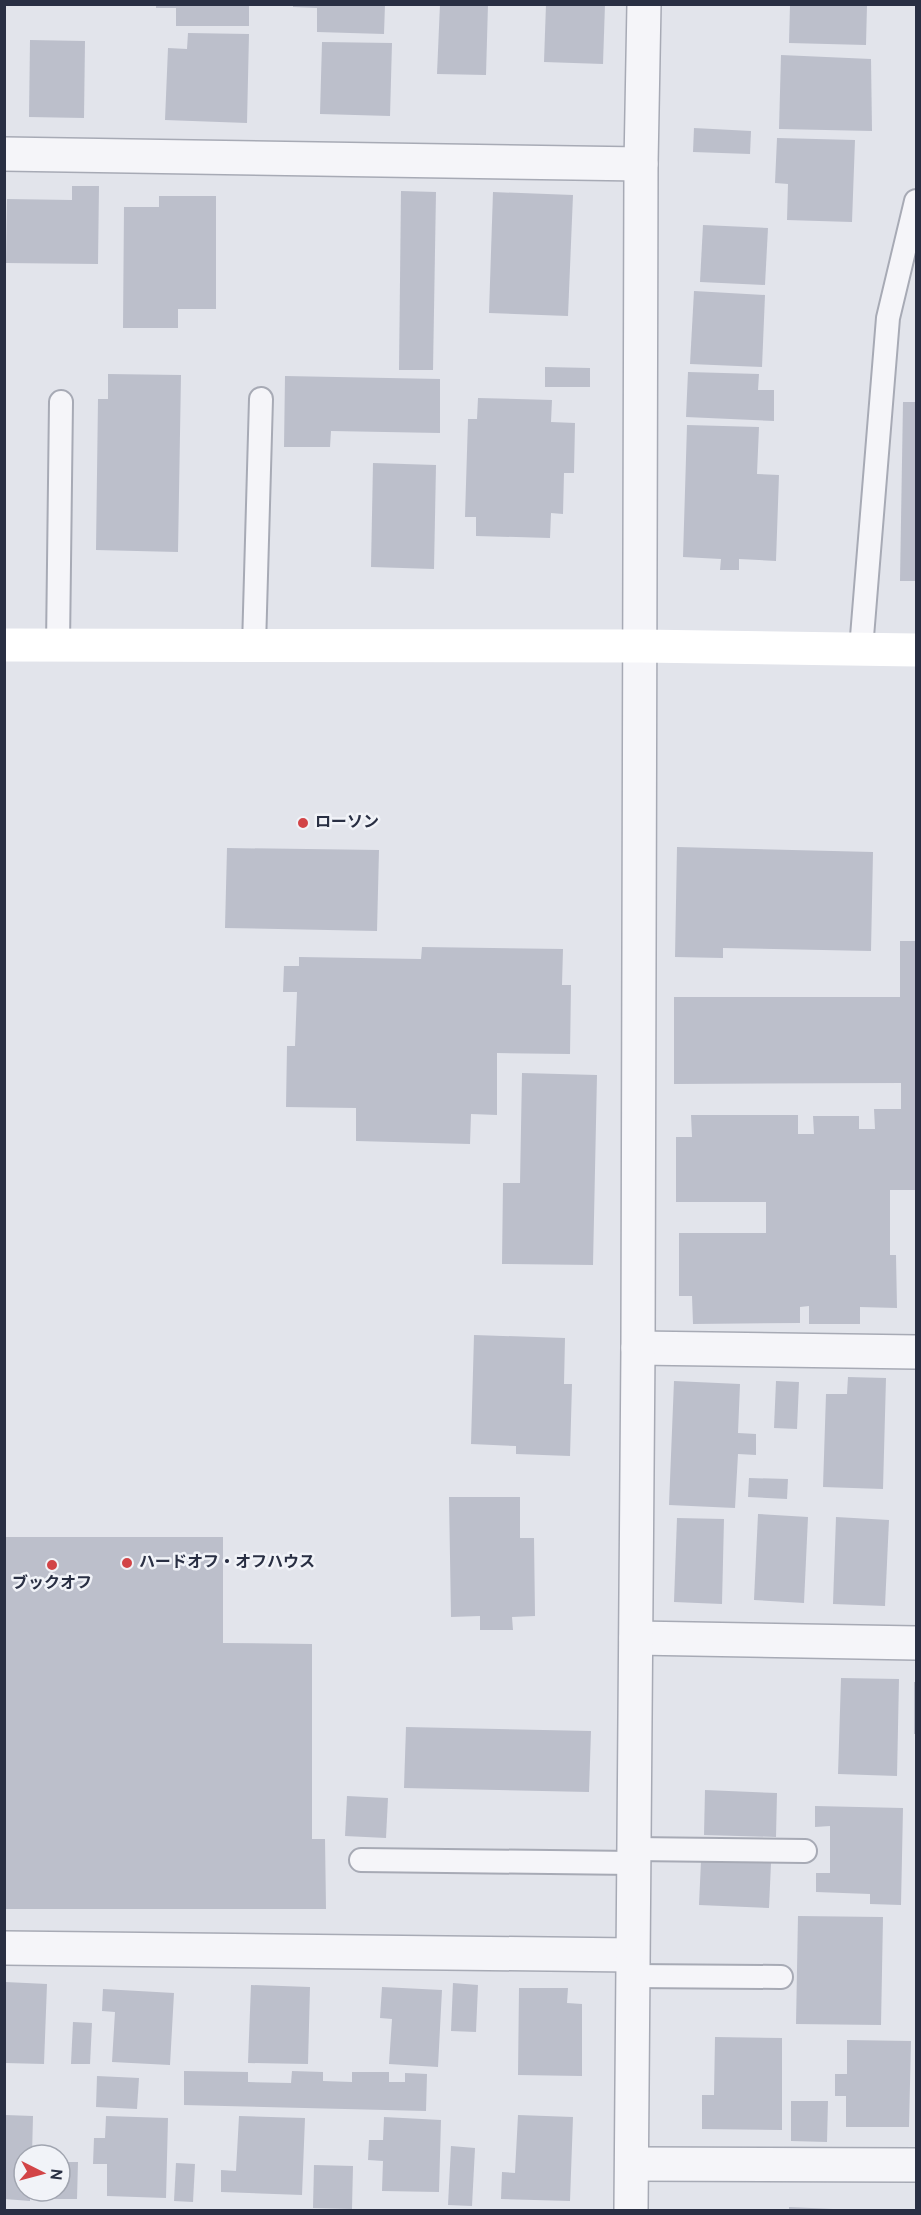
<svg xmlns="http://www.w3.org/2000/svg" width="921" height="2215" font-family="Overpass,'Noto Sans JP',sans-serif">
<rect width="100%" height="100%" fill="#e2e4eb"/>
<!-- building -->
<g fill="#bcbfcb">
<polygon points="156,4 249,4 249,26 176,26 176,8 156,8"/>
<polygon points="293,4 385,4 384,34 317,32 317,8 293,7"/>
<polygon points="440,4 488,4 486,75 437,74"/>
<polygon points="546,4 605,4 603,64 544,62"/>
<polygon points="790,5 867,5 866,45 789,43"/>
<polygon points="188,33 249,34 247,123 165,120 168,48 187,49"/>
<polygon points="30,40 85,41 84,118 29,117"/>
<polygon points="322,42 392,43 390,116 320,114"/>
<polygon points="781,55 871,59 872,131 779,129"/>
<polygon points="694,128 751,131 750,154 693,152"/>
<polygon points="777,138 855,140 852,222 787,220 788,184 775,183"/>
<polygon points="72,186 99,186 98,264 6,263 7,199 72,200"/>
<polygon points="401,191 436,192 433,370 399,370"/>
<polygon points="493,192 573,195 568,316 489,313"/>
<polygon points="159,196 216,196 216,309 178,309 178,328 123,328 124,207 159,207"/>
<polygon points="703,225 768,228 765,285 700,282"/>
<polygon points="694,291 765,295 762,367 690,364"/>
<polygon points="545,367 590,368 590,387 545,387"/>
<polygon points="688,372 759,374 758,390 774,390 774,421 686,417"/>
<polygon points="108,374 181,375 178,552 96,550 98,399 108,399"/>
<polygon points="285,376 440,379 440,433 331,431 330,447 284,447"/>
<polygon points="478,398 552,400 551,422 575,423 574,473 564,473 563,514 551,513 550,538 476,536 476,517 465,517 468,419 477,419"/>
<polygon points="903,402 916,402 916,581 900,581"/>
<polygon points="687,425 759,427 757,474 779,475 776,561 739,559 739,570 720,570 721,559 683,557"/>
<polygon points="373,463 436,465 434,569 371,567"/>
<polygon points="677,847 873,852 871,951 723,948 723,958 675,957"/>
<polygon points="227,848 379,850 377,931 225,928"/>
<polygon points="900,941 916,941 916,1190 890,1190 890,1255 896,1255 897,1308 860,1307 860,1324 809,1324 809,1306 800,1307 800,1323 693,1324 692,1296 679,1296 679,1233 766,1233 766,1202 676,1202 676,1137 692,1137 691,1115 798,1115 798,1134 814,1134 813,1116 859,1116 859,1129 875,1129 874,1109 901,1109 901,1083 674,1084 674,997 900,997"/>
<polygon points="422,947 563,949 562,985 571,985 570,1054 497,1053 497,1115 471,1114 470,1144 356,1141 356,1108 286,1107 287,1046 295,1046 297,992 283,992 284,966 299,966 299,957 421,959"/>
<polygon points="522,1073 597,1075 593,1265 502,1264 503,1183 520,1183"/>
<polygon points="474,1335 565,1338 564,1384 572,1384 570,1456 516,1454 516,1446 471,1444"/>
<polygon points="848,1377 886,1378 883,1489 823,1487 826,1394 847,1394"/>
<polygon points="674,1381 740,1384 738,1433 756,1434 756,1455 738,1454 735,1508 669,1505"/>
<polygon points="776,1381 799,1382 797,1429 774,1428"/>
<polygon points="749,1478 788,1479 787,1499 748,1497"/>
<polygon points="449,1497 520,1497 520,1538 534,1538 535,1616 512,1617 513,1630 480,1630 480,1616 451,1617"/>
<polygon points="758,1514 808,1517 804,1603 754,1600"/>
<polygon points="836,1517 889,1520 885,1606 833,1604"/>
<polygon points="677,1518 724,1519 722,1604 674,1602"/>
<polygon points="4,1537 223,1537 223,1643 312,1644 312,1839 325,1839 326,1909 4,1909"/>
<polygon points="841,1678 899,1679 897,1776 838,1774"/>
<rect x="914" y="1682" width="2" height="52"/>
<polygon points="406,1727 591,1731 589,1792 404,1788"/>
<polygon points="705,1790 777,1793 776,1837 704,1835"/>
<polygon points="347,1796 388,1798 386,1838 345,1836"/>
<polygon points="815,1806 903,1808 901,1905 870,1904 870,1894 816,1892 816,1873 830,1873 830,1826 815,1827"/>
<polygon points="701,1861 771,1863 769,1908 699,1905"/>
<polygon points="798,1916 883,1917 881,2025 796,2024"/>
<polygon points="5,1982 47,1984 44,2064 5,2063"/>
<polygon points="453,1983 478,1985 476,2032 451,2031"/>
<polygon points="251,1985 310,1987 308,2064 248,2063"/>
<polygon points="382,1987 442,1990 438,2067 389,2064 392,2019 380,2018"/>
<polygon points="519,1988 568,1988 567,2003 582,2004 582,2076 518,2075"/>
<polygon points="103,1989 174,1993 170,2065 112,2062 115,2012 102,2011"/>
<polygon points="73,2022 92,2023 90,2064 71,2064"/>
<polygon points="715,2037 782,2038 782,2130 702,2129 702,2095 714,2095"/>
<polygon points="847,2040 911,2041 909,2127 846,2127 846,2096 835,2096 835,2074 847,2074"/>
<polygon points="184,2071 248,2072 248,2082 291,2083 292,2071 323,2072 323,2081 352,2082 352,2072 389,2072 389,2082 405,2082 405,2073 427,2074 426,2111 184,2105"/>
<polygon points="97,2076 139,2078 137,2109 96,2107"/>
<polygon points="791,2101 828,2101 827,2142 791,2141"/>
<polygon points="5,2115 33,2116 32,2155 24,2155 24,2191 30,2191 30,2201 5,2199"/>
<polygon points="518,2115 573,2117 570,2201 501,2199 502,2172 515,2173"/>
<polygon points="106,2116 168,2118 166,2198 107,2196 107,2164 93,2164 94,2138 105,2138"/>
<polygon points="239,2116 305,2118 302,2195 221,2192 221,2170 236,2171"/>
<polygon points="384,2117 441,2120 439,2192 382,2191 383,2161 368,2160 369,2140 383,2140"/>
<polygon points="451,2146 475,2148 472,2206 448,2205"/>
<polygon points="60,2162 78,2162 77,2199 43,2199 43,2191 60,2191"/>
<polygon points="176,2163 195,2164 193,2202 174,2201"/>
<polygon points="314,2165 353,2166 352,2209 313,2208"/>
<polygon points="789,2207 833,2209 833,2210 789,2210"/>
</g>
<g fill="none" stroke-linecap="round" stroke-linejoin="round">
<!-- lane casing -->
<g stroke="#a7aab5" stroke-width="26">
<g id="lane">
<polyline points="58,645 61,402"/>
<polyline points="254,646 261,399"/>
<polyline points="861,649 888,318 916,201"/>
<polyline points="633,1849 805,1851"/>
<polyline points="361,1860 634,1863"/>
<polyline points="633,1976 781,1977"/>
</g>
</g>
<!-- street casing -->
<g stroke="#a7aab5" stroke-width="36">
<g id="street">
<polyline points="4,154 641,164"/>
<polyline points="638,1348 916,1352"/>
<polyline points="636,1638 916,1643"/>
<polyline points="4,1948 632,1955"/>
<polyline points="633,2164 916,2165"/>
<polyline points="631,2210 638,1348 641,164 644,4"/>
</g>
</g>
<!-- lane -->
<use href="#lane" stroke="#f5f5f9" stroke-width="22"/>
<!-- street -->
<use href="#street" stroke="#f5f5f9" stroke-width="33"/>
<!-- secondary -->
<polyline stroke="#fff" stroke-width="33" points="4,645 640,646 916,650"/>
</g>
<!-- markers -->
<g fill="#d24447" stroke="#f1f3f8" stroke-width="2">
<circle cx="303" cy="823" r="6"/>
<circle cx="127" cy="1563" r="6"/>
<circle cx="52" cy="1565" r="6"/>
</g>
<g text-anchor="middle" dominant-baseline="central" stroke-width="5" stroke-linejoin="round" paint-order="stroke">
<!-- poi labels -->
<g font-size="16" font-weight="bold" fill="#292f43" stroke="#f1f3f8" text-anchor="start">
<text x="315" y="823">ローソン</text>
<text x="139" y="1563">ハードオフ・オフハウス</text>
<text x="52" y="1584" text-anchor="middle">ブックオフ</text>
</g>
</g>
<!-- border -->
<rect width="921" height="2215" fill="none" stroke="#292f43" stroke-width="12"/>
<!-- north arrow -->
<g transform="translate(42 2173) rotate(96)"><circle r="28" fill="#f1f3f8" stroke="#a1a5b0" stroke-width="1.5"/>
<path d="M0-4.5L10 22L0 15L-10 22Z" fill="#d24447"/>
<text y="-9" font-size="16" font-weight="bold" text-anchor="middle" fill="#292f43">N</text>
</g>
</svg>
